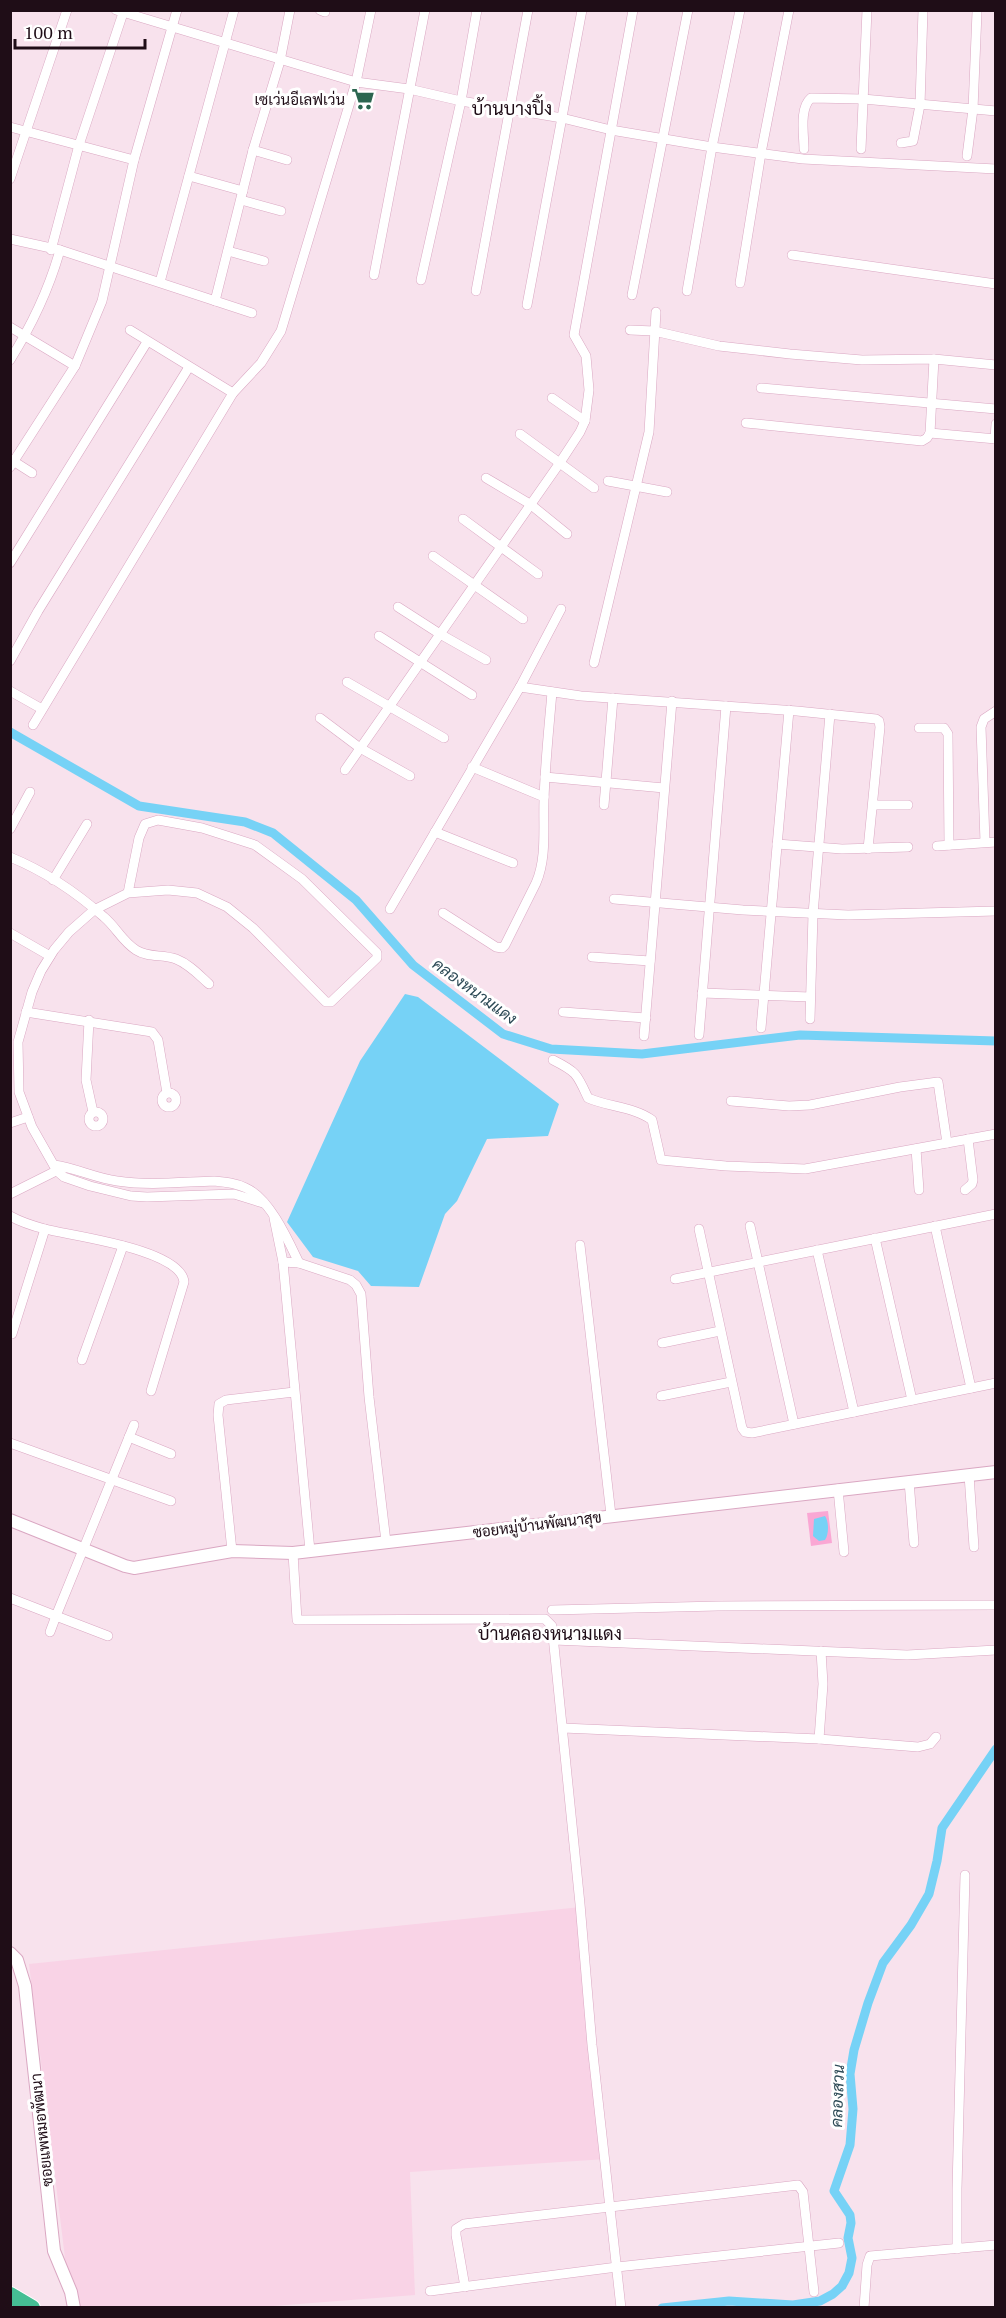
<svg xmlns="http://www.w3.org/2000/svg" width="1006" height="2318" font-family="'PT Serif',Sarabun,serif">
<rect width="100%" height="100%" fill="#f8e2ed"/>
<!-- built -->
<polygon fill="#f9d3e6" points="581,1907 606,2159 410,2172 415,2295 248,2308 71,2307 29,1964"/>
<!-- green -->
<polygon fill="#faa7d4" points="828,1511 832,1543 811,1546 807,1513"/>
<!-- water -->
<g fill="#76d2f6">
<polygon points="405,994 418,997 559,1104 548,1136 487,1139 457,1201 445,1214 419,1287 371,1286 358,1271 313,1257 287,1222 360,1061"/>
<path d="M825,1516C829,1522 829,1534 825,1540L819,1541L813,1536L814,1519Z"/>
</g>
<g fill="none" stroke-linecap="round" stroke-linejoin="round">
<!-- canal -->
<g stroke="#76d2f6" stroke-width="9">
<polyline points="10,732 139,806 245,822 273,833 356,900 413,965 503,1034 551,1049 642,1054 800,1035 996,1041"/>
<polyline points="662,2308 729,2301 793,2305 820,2301 833,2294 842,2286 849,2273 852,2258 848,2238 851,2223 850,2215 834,2191 850,2145 853,2109 850,2074 854,2050 868,2003 883,1963 911,1925 929,1894 937,1861 942,1828 996,1749"/>
</g>
<!-- street casing -->
<g stroke="#daa7c2" stroke-width="10">
<g id="street">
<polyline points="116,10 356,82 409,89 461,101 562,118 611,130 712,147 803,159 996,169"/>
<polyline points="320,10 325,12"/>
<polyline points="10,127 134,160"/>
<polyline points="901,143 913,141 920,105 923,10"/>
<path d="M804,149C804,135 799,108 811,98L863,99L996,111"/>
<polyline points="861,149 867,10"/>
<polyline points="253,150 287,160"/>
<polyline points="967,156 973,109 977,12"/>
<polyline points="189,176 243,191"/>
<polyline points="10,179 67,10"/>
<polyline points="241,200 281,211"/>
<polyline points="10,239 60,250 252,313"/>
<polyline points="51,250 79,145 124,10"/>
<polyline points="228,251 264,261"/>
<polyline points="792,255 996,284"/>
<polyline points="374,275 425,10"/>
<polyline points="421,280 461,101 477,10"/>
<polyline points="160,282 234,10"/>
<polyline points="740,283 761,153 789,10"/>
<polyline points="476,291 528,10"/>
<polyline points="687,291 712,147 740,10"/>
<polyline points="632,295 688,10"/>
<polyline points="215,301 253,150 280,61 290,10"/>
<polyline points="527,305 582,10"/>
<polyline points="10,327 75,366"/>
<polyline points="130,330 233,393"/>
<polyline points="630,330 654,331 719,346 790,354 862,360 934,359 996,365"/>
<path d="M10,360C32,325 49,289 60,250"/>
<polyline points="761,388 996,409"/>
<polyline points="552,398 585,421"/>
<polyline points="746,423 922,441 927,438 930,433 934,359"/>
<polyline points="930,433 996,439"/>
<polyline points="520,434 594,488"/>
<polyline points="995,439 996,424"/>
<polyline points="10,459 32,473"/>
<polyline points="10,467 75,366 102,301 134,160 177,10"/>
<polyline points="486,478 530,504 567,534"/>
<polyline points="608,481 667,492"/>
<polyline points="463,519 538,574"/>
<polyline points="433,556 523,619"/>
<polyline points="10,563 147,342"/>
<polyline points="398,607 440,634 486,660"/>
<polyline points="379,636 472,695"/>
<polyline points="10,661 38,611 189,367"/>
<polyline points="594,663 649,432 656,312"/>
<polyline points="347,682 444,738"/>
<polyline points="520,687 581,696 797,711 876,719 879,721 880,727 868,849"/>
<polyline points="10,691 42,709"/>
<polyline points="320,718 360,748 410,776"/>
<polyline points="33,725 233,393 261,363 281,331 356,82 371,10"/>
<polyline points="919,728 944,728 948,734 949,845"/>
<polyline points="472,767 544,797"/>
<polyline points="345,770 559,464 580,432 585,421 589,390 586,356 574,335 633,10"/>
<polyline points="545,777 664,788"/>
<polyline points="604,805 613,698"/>
<polyline points="873,805 908,805"/>
<polyline points="10,829 30,792"/>
<polyline points="435,832 513,863"/>
<polyline points="985,842 981,727 984,719 996,711"/>
<polyline points="777,844 842,849 908,847"/>
<polyline points="937,846 996,842"/>
<path d="M10,857C44,871 77,893 104,917C116,927 122,941 136,950C148,958 163,954 176,959C189,964 199,975 209,984"/>
<polyline points="53,880 87,824"/>
<polyline points="128,893 139,838 145,824 158,820 202,828 255,845 302,879 377,953 377,958 331,1002 326,1002 253,928 227,907 197,893 168,890 128,893 94,910 69,932 54,950 41,971 32,992 18,1042 19,1092 32,1127 57,1171 64,1177 90,1186 131,1196 147,1197 234,1194 263,1203"/>
<polyline points="614,899 743,910 848,915 996,911"/>
<polyline points="390,909 520,687 561,609"/>
<path d="M443,913L496,947L502,948L505,945L536,883C547,858 543,827 544,800C545,764 549,728 552,692"/>
<polyline points="10,933 50,956"/>
<polyline points="592,957 650,961"/>
<polyline points="702,993 810,997"/>
<polyline points="26,1012 152,1032 158,1040 167,1093"/>
<polyline points="563,1012 646,1018"/>
<polyline points="810,1019 813,914 830,714"/>
<polyline points="89,1020 86,1080 93,1112"/>
<polyline points="761,1028 789,710"/>
<polyline points="699,1035 726,706"/>
<polyline points="644,1036 672,701"/>
<path d="M553,1060C577,1072 577,1074 588,1098C609,1107 634,1107 652,1120L661,1160L726,1166L805,1169L996,1134"/>
<circle cx="169" cy="1100" r="7"/>
<polyline points="731,1101 789,1106 810,1105 900,1087 938,1082 947,1143"/>
<circle cx="96" cy="1119" r="7"/>
<polyline points="10,1123 28,1117"/>
<polyline points="916,1149 919,1190"/>
<path d="M54,1165C76,1168 95,1178 117,1181C149,1186 182,1182 214,1181C225,1182 236,1183 246,1188C270,1199 288,1240 299,1263"/>
<polyline points="965,1190 972,1184 973,1180 968,1139"/>
<polyline points="10,1194 62,1168"/>
<path d="M10,1216C21,1222 33,1226 45,1229C72,1236 181,1249 184,1282L151,1391"/>
<polyline points="274,1218 283,1262 299,1263 350,1280 356,1285 361,1294 369,1397 386,1542"/>
<polyline points="750,1226 794,1424"/>
<polyline points="935,1226 971,1388"/>
<polyline points="699,1229 742,1428 745,1432 752,1433 996,1383"/>
<polyline points="875,1238 912,1400"/>
<polyline points="580,1245 611,1515"/>
<polyline points="817,1250 854,1412"/>
<polyline points="283,1262 310,1551"/>
<polyline points="675,1279 996,1214"/>
<polyline points="12,1334 45,1229"/>
<polyline points="662,1343 720,1331"/>
<polyline points="82,1360 123,1246"/>
<polyline points="661,1396 731,1382"/>
<polyline points="129,1437 171,1454"/>
<polyline points="10,1443 171,1501"/>
<polyline points="969,1475 974,1547"/>
<polyline points="909,1481 914,1543"/>
<polyline points="838,1489 844,1552"/>
<polyline points="232,1551 218,1415 219,1404 226,1400 294,1392"/>
<polyline points="293,1553 297,1620 539,1619 545,1619 552,1626 580,1904 592,2045 621,2308"/>
<polyline points="10,1598 56,1616 134,1425"/>
<polyline points="552,1610 718,1606 996,1605"/>
<polyline points="50,1632 56,1616 108,1636"/>
<polyline points="554,1640 907,1655 996,1650"/>
<polyline points="563,1728 819,1739 918,1747 930,1744 936,1737"/>
<polyline points="819,1739 823,1684 821,1651"/>
<polyline points="957,2249 957,2189 965,1875"/>
<polyline points="465,2287 456,2235 456,2229 464,2224 798,2185 803,2192 814,2292"/>
<polyline points="430,2291 617,2267 839,2243"/>
<polyline points="864,2308 867,2265 870,2256 996,2245"/>
</g>
</g>
<!-- secondary casing -->
<g stroke="#daa7c2" stroke-width="14">
<g id="secondary">
<polyline points="10,1520 125,1566 134,1568 232,1551 293,1553 996,1472"/>
<polyline points="10,1953 17,1960 25,1986 54,2251 71,2292 74,2308"/>
</g>
</g>
<!-- highway casing -->
<g stroke="#fff" stroke-width="18">
<polyline id="highway" points="10,2295 32,2308"/>
</g>
<!-- street -->
<use href="#street" stroke="#fff" stroke-width="9"/>
<!-- secondary -->
<use href="#secondary" stroke="#fff" stroke-width="12"/>
<!-- highway -->
<use href="#highway" stroke="#45be94" stroke-width="16"/>
</g>
<!-- icons -->
<defs>
<g id="supermarket-bare" transform="scale(1.8)"><path d="M-6-5.5h2.5l.6 2H6L4.5 2H-2.5L-4.4-4H-6ZM-1.5 3.2a1.3 1.3 0 1 0 .1 0ZM3 3.2a1.3 1.3 0 1 0 .1 0Z" fill="#2b6650" stroke="#fff" stroke-width="2.5" paint-order="stroke"/></g>
</defs>
<g fill-rule="evenodd">
<use href="#supermarket-bare" x="363" y="99"/>
</g>
<g text-anchor="middle" dominant-baseline="central" stroke-width="6" stroke-linejoin="round" paint-order="stroke">
<!-- poi labels -->
<g font-size="15" fill="#1f0d17" stroke="#fff" text-anchor="end">
<text x="345" y="99">เซเว่นอีเลฟเว่น</text>
</g>
<!-- street labels -->
<g font-size="15" fill="#1f0d17" stroke="#fff">
<text transform="translate(537 1524) rotate(-7)">ซอยหมู่บ้านพัฒนาสุข</text>
<text transform="translate(41 2130) rotate(-96)">ซอยแพหมอพัฒนา</text>
</g>
<!-- water labels -->
<g font-size="16" font-style="italic" fill="#2d4a56" stroke="#fff">
<text transform="translate(475 991) rotate(36)">คลองหนามแดง</text>
<text transform="translate(837 2096) rotate(-88)">คลองสวน</text>
</g>
<!-- quarter labels -->
<g font-size="18" fill="#1f0d17" stroke="#fff">
<text x="512" y="108">บ้านบางปิ้ง</text>
<text x="550" y="1633">บ้านคลองหนามแดง</text>
</g>
</g>
<!-- border -->
<rect width="1006" height="2318" fill="none" stroke="#1f0d17" stroke-width="24"/>
<!-- scale -->
<path d="M15 39v9h130v-9" fill="none" stroke="#1f0d17" stroke-width="3"/>
<text x="24" y="39" font-size="18" fill="#1f0d17" stroke="#ffffff" stroke-width="4.5" paint-order="stroke">100 m</text>
</svg>
